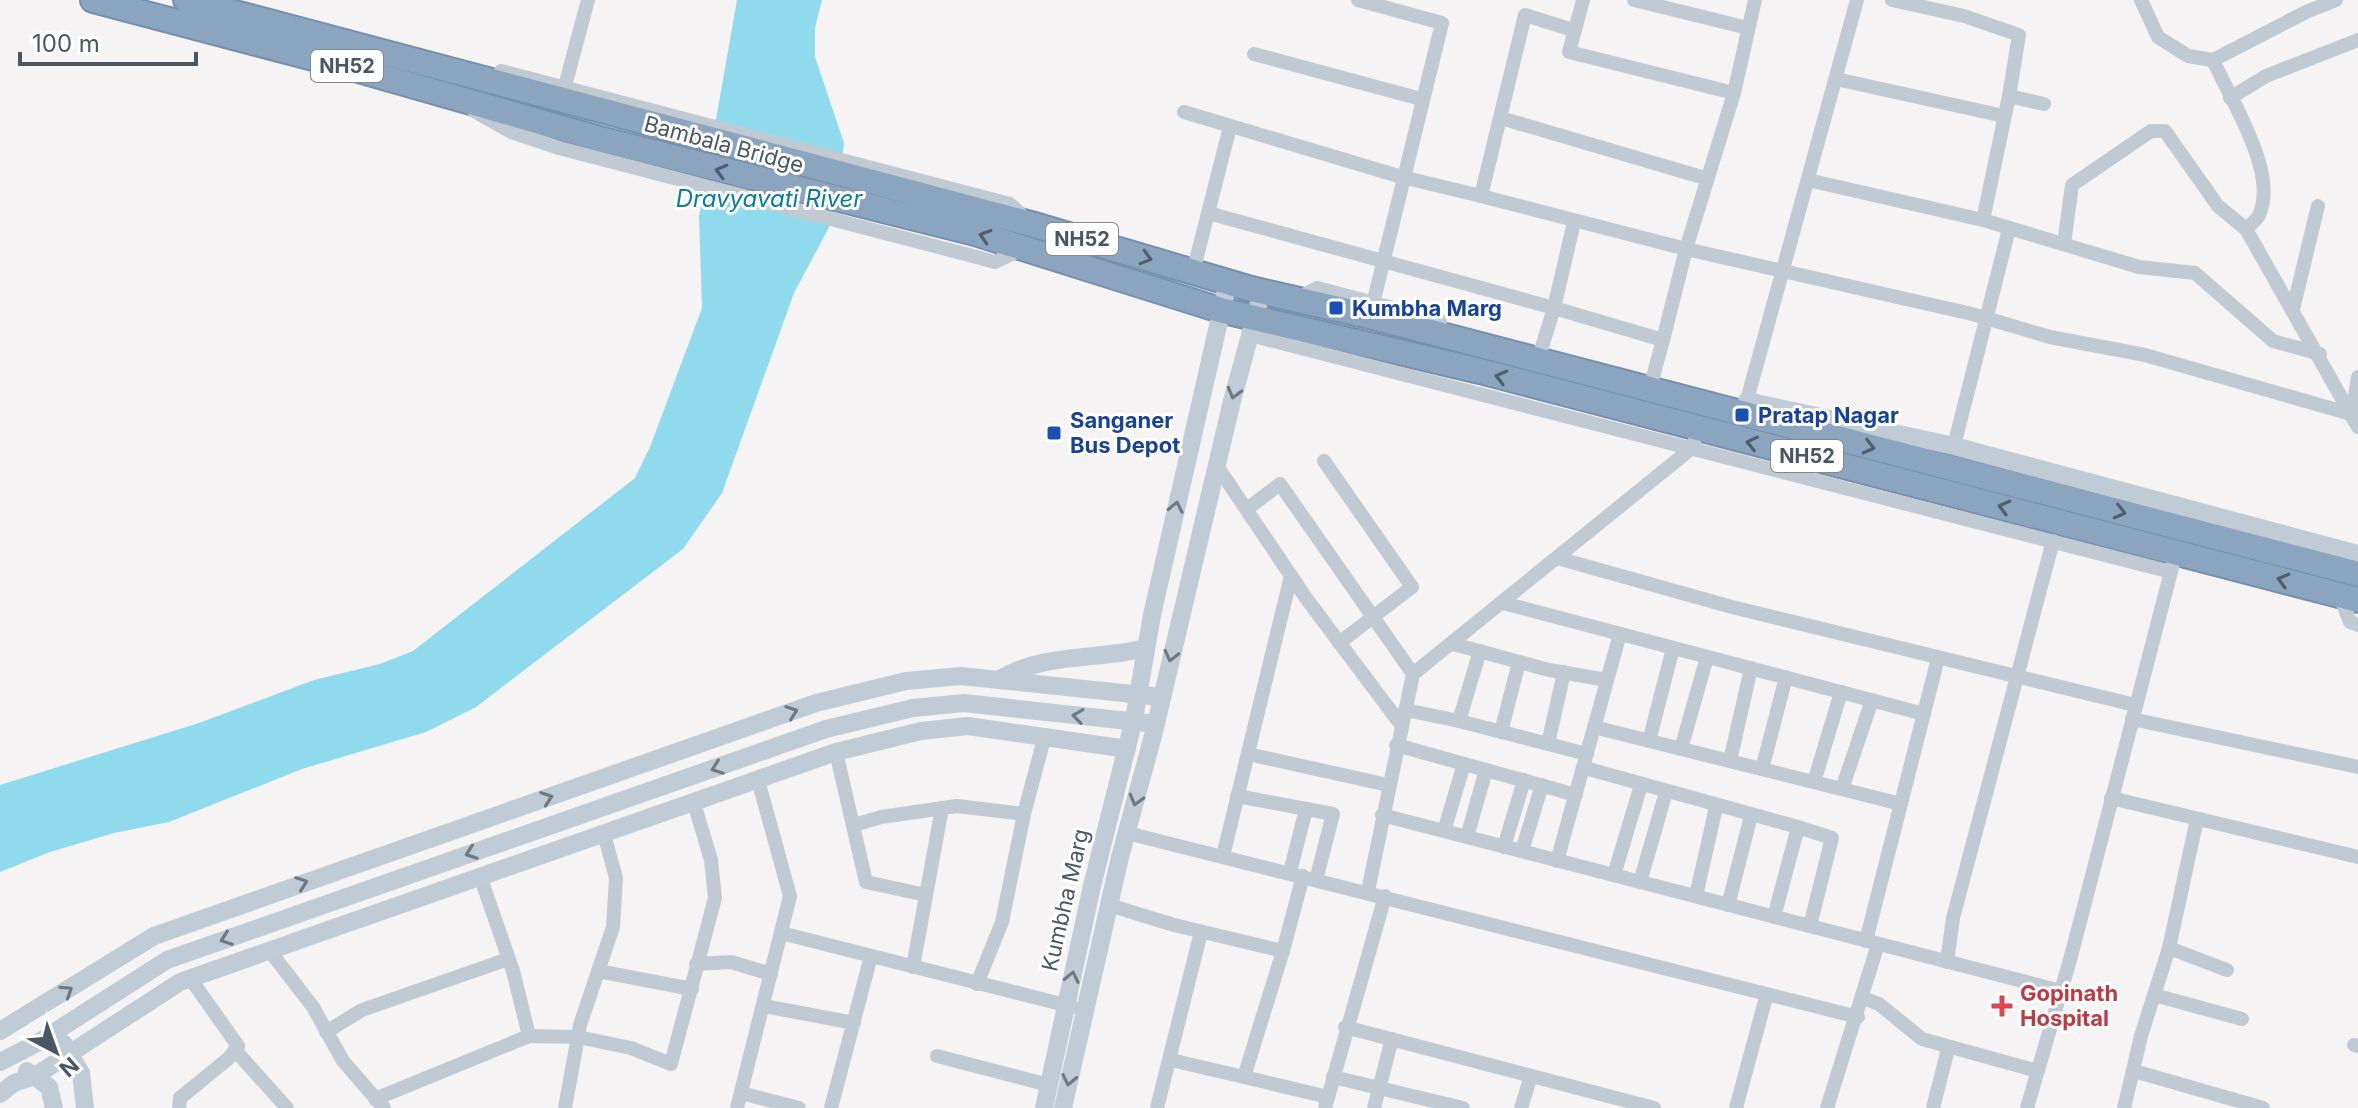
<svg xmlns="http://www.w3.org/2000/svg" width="2358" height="1108" font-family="Inter,sans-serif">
<rect width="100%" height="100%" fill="#f5f3f3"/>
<!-- water -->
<polygon fill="#90daee" points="737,0 822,0 815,28 815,57 844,143 834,218 794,293 722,493 683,549 476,707 426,732 302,769 169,822 114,833 50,852 0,872 0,785 199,723 314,680 380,664 413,651 635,478 650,447 702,308 699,216"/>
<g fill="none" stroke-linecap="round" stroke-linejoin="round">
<!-- highway casing -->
<g stroke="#7690ad" stroke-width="28">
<g id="highway">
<polyline points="93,0 355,69 600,139 975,233 1220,310 1480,371 2358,600"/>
<polyline points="186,0 1031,224 1251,289 1369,316 2358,574"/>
</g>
</g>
<!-- street -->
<g stroke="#c1cad2" stroke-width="14">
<polyline points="1358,0 1442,23 1371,312"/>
<polyline points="1583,0 1569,52 1734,93"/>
<polyline points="1634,0 1748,28"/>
<polyline points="1892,0 1964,16 2019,35 2009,96 2044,104"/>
<polyline points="2141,0 2158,37 2188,56 2213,60 2306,12 2336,0"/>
<polyline points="1254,54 1421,99"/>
<path d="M2213,60C2230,99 2279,173 2259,215C2257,220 2250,225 2246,229"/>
<polyline points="501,71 1010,204 1025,218"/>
<polyline points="1836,79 2004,116"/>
<polyline points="565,86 588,0"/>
<polyline points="2230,98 2266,76 2358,40"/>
<polyline points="474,111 511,132 559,148 969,255 995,262 1024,248"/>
<polyline points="1184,112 1402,177 1481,196 1525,15 1573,30"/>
<polyline points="1501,118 1705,178"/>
<polyline points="1808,180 1983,220 2139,267 2195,273 2273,341 2320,354"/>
<polyline points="1481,196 1686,249 1734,93 1755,0"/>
<polyline points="1208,213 1554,308 1574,222"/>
<polyline points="1983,220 2009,96"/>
<polyline points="2064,244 2072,185 2151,131 2165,131 2218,206 2246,229 2358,427"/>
<polyline points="1193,272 1230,127"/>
<polyline points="2293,309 2318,206"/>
<polyline points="1250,335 2171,572"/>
<polyline points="1538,360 1554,308 1663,340 1686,249 1972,314 2050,337 2145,355 2358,416"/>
<polyline points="1649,392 1663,340"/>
<polyline points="1744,411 1857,0"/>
<polyline points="2352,414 2358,377"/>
<polyline points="1954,446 2009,229"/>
<polyline points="1324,461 1412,587 1339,643"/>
<polyline points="1217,466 1306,598 1402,726"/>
<polyline points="1247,509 1280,484 1413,674"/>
<polyline points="1557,558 1732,607 2135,705"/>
<polyline points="2340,596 2350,622 2358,625"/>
<polyline points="1503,603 1924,714"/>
<polyline points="1453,644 1549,670 1607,680"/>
<polyline points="1480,651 1459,721 1587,754"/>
<polyline points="1406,710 1459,721"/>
<polyline points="2132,719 2358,767"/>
<polyline points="1594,727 1901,804"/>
<polyline points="1501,732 1519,662"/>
<polyline points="1649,741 1673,648"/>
<polyline points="1548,744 1564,672"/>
<polyline points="1396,745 1576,795"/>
<polyline points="1681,749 1707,657"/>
<polyline points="836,752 866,882 926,895"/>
<polyline points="1248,754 1388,785"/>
<polyline points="1730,761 1751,668"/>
<polyline points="1585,768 1798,827 1774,917"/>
<polyline points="1762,769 1786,677"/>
<polyline points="1814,782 1841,692"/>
<polyline points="1842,789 1872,700"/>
<polyline points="1237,796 1333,814 1316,880"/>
<polyline points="2111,798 2358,857"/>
<polyline points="1382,815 2061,991"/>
<polyline points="854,825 881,817 957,806 1024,814"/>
<polyline points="1798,827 1832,838 1810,926"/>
<polyline points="1444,831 1464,764"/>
<polyline points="1127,833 1858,1017"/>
<polyline points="1467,837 1486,770"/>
<polyline points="1504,847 1524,780"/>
<polyline points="1522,851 1542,785"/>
<polyline points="1223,856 1291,576"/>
<polyline points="1557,861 1620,634"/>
<polyline points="1290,872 1306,809"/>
<polyline points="1614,875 1641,785"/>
<polyline points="1640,882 1666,792"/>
<polyline points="1368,891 1413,674 1692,448 1694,442"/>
<polyline points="1696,896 1716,807"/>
<polyline points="1109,905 1174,925 1283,951 1244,1077 1328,1097"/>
<polyline points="1728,905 1751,816"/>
<polyline points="781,933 1073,1007"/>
<polyline points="1866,941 1938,658"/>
<polyline points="2169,948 2227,970"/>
<polyline points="269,950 313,1007 343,1061 384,1108"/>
<polyline points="1283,951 1303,876"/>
<polyline points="1947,962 1953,918 2053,541"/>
<polyline points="696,964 731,962 771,974"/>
<polyline points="913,967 942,808"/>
<polyline points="598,971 692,989"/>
<polyline points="977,984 1002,922 1024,814 1045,735"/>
<polyline points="2154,995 2242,1019"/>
<polyline points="1863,998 1879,1004 1922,1039 2038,1071"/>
<polyline points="764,1006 854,1023"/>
<polyline points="1345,1027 1654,1108"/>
<polyline points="326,1032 362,1010 508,959"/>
<polyline points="529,1036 578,1037 631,1048 671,1064 715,898 711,860 694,803"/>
<polyline points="2354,1045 2358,1046"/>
<polyline points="235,1050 287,1108"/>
<polyline points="937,1056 1049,1085"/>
<polyline points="1171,1060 1244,1077"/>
<polyline points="2134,1071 2263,1108"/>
<polyline points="1333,1077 1463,1108"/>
<polyline points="741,1093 799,1108"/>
<polyline points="375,1099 529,1036 513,971 480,876"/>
<polyline points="179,1108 180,1098 229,1058 238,1046 190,978"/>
<polyline points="565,1108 580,1025 613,927 616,878 604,834"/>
<polyline points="737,1108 790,896 758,780"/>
<polyline points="831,1108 871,956"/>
<polyline points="1157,1108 1201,932"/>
<polyline points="1325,1108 1385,896"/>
<polyline points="1374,1108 1392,1039"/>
<polyline points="1521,1108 1531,1076"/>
<polyline points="1736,1108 1766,997"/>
<polyline points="1827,1108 1878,944"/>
<polyline points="1933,1108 1948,1049"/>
<polyline points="2027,1108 2070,960 2173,564"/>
<polyline points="2124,1108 2141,1036 2169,948 2197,819"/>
</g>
<!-- secondary -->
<g stroke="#c1cbd6" stroke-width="18">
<polyline points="1299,300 1317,290 1438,322"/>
<polyline points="1747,401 1954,446 2358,554"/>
<path d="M1002,678C1044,653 1100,660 1146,648"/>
<polyline points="0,1031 154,936 816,703 906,681 961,676 1161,697"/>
<polyline points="64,1044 81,1073 85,1108"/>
<polyline points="0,1062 39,1042 167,960 826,729 913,708 964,703 1156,724"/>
<polyline points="27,1071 49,1087 54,1108"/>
<polyline points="0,1094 14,1083 35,1076 180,982 836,752 921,731 968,726 1127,749"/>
<polyline points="1044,1108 1092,886 1134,719 1152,615 1228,282"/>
<polyline points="1063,1108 1120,857 1154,732 1232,401 1262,291"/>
</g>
<!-- highway -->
<use href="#highway" stroke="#8ba5c1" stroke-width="24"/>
</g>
<!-- one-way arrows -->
<defs><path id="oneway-chevron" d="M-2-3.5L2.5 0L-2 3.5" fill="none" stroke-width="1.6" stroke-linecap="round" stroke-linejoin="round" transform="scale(2)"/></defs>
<g stroke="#505e6b">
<use href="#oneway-chevron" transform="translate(721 171) rotate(-165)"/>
<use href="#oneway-chevron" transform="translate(985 236) rotate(-163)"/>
<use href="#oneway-chevron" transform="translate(1146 258) rotate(16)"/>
<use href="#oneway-chevron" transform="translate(1501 377) rotate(-165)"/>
<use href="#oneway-chevron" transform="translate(1752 443) rotate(-167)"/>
<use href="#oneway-chevron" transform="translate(1869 447) rotate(14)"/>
<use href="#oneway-chevron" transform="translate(2004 507) rotate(-165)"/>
<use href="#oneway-chevron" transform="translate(2120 512) rotate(14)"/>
<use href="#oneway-chevron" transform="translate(2283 580) rotate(-165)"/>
</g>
<g stroke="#6e7984">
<use href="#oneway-chevron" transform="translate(1234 393) rotate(105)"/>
<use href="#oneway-chevron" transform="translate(1176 507) rotate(-78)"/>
<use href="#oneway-chevron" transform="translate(1171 656) rotate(104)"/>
<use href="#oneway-chevron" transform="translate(792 712) rotate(-20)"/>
<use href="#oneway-chevron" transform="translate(1078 716) rotate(-172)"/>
<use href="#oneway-chevron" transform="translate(717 768) rotate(160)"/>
<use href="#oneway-chevron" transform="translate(547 798) rotate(-19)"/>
<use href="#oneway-chevron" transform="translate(1136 800) rotate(105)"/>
<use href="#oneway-chevron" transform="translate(471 853) rotate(161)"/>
<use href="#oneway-chevron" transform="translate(302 883) rotate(-20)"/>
<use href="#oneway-chevron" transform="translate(226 939) rotate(160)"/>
<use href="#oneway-chevron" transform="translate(1072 977) rotate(-78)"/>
<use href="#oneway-chevron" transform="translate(67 991) rotate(-33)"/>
<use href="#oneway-chevron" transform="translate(1069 1080) rotate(102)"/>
</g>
<!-- markers -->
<g fill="#1a4fb4" stroke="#fff" stroke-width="3">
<rect x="1328" y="300" width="16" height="16" rx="4"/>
<rect x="1734" y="407" width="16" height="16" rx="4"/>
<rect x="1046" y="425" width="16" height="16" rx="4"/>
</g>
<path fill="#e0444e" stroke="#fff" stroke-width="3" d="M1998 994h8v8h8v8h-8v8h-8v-8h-8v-8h8z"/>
<g text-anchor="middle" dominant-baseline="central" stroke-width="6" stroke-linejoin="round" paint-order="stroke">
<!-- shield labels -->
<g fill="#fff" stroke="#808990" stroke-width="2">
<rect x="311" y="50" width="72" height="32" rx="6"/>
<rect x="1046" y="223" width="72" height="32" rx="6"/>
<rect x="1771" y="440" width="72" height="32" rx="6"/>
</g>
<g font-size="20" font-weight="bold" fill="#4a5661">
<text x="347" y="66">NH52</text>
<text x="1082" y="239">NH52</text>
<text x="1807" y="456">NH52</text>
</g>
<!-- street labels -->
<g font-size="22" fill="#4a5661" stroke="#fff">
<text transform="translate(724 144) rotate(15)">Bambala Bridge</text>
<text transform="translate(1065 900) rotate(-77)">Kumbha Marg</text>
</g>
<!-- transit labels -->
<g font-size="22" font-weight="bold" fill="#164399" stroke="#fff" text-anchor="start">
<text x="1352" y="308">Kumbha Marg</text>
<text x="1758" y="415">Pratap Nagar</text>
<text x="1070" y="420">Sanganer<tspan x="1070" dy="25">Bus Depot</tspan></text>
</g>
<!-- health labels -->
<g font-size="22" font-weight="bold" fill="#be3a42" stroke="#fff" text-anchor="start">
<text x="2020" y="993">Gopinath<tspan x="2020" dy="25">Hospital</tspan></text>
</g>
<!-- water labels -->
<g font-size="24" font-style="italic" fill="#0c7c9b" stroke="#fff">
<text x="769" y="198">Dravyavati River</text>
</g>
</g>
<!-- north arrow -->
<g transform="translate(56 1052) rotate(139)" stroke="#ffffff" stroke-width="6" paint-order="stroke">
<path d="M0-6L14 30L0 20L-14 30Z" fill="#4a5661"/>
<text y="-12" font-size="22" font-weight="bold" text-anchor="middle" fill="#4a5661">N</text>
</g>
<!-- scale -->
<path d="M20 52v12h176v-12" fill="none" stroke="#4a5661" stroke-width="4"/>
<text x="32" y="52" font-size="24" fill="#4a5661" stroke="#ffffff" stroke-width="6" paint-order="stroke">100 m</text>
</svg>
